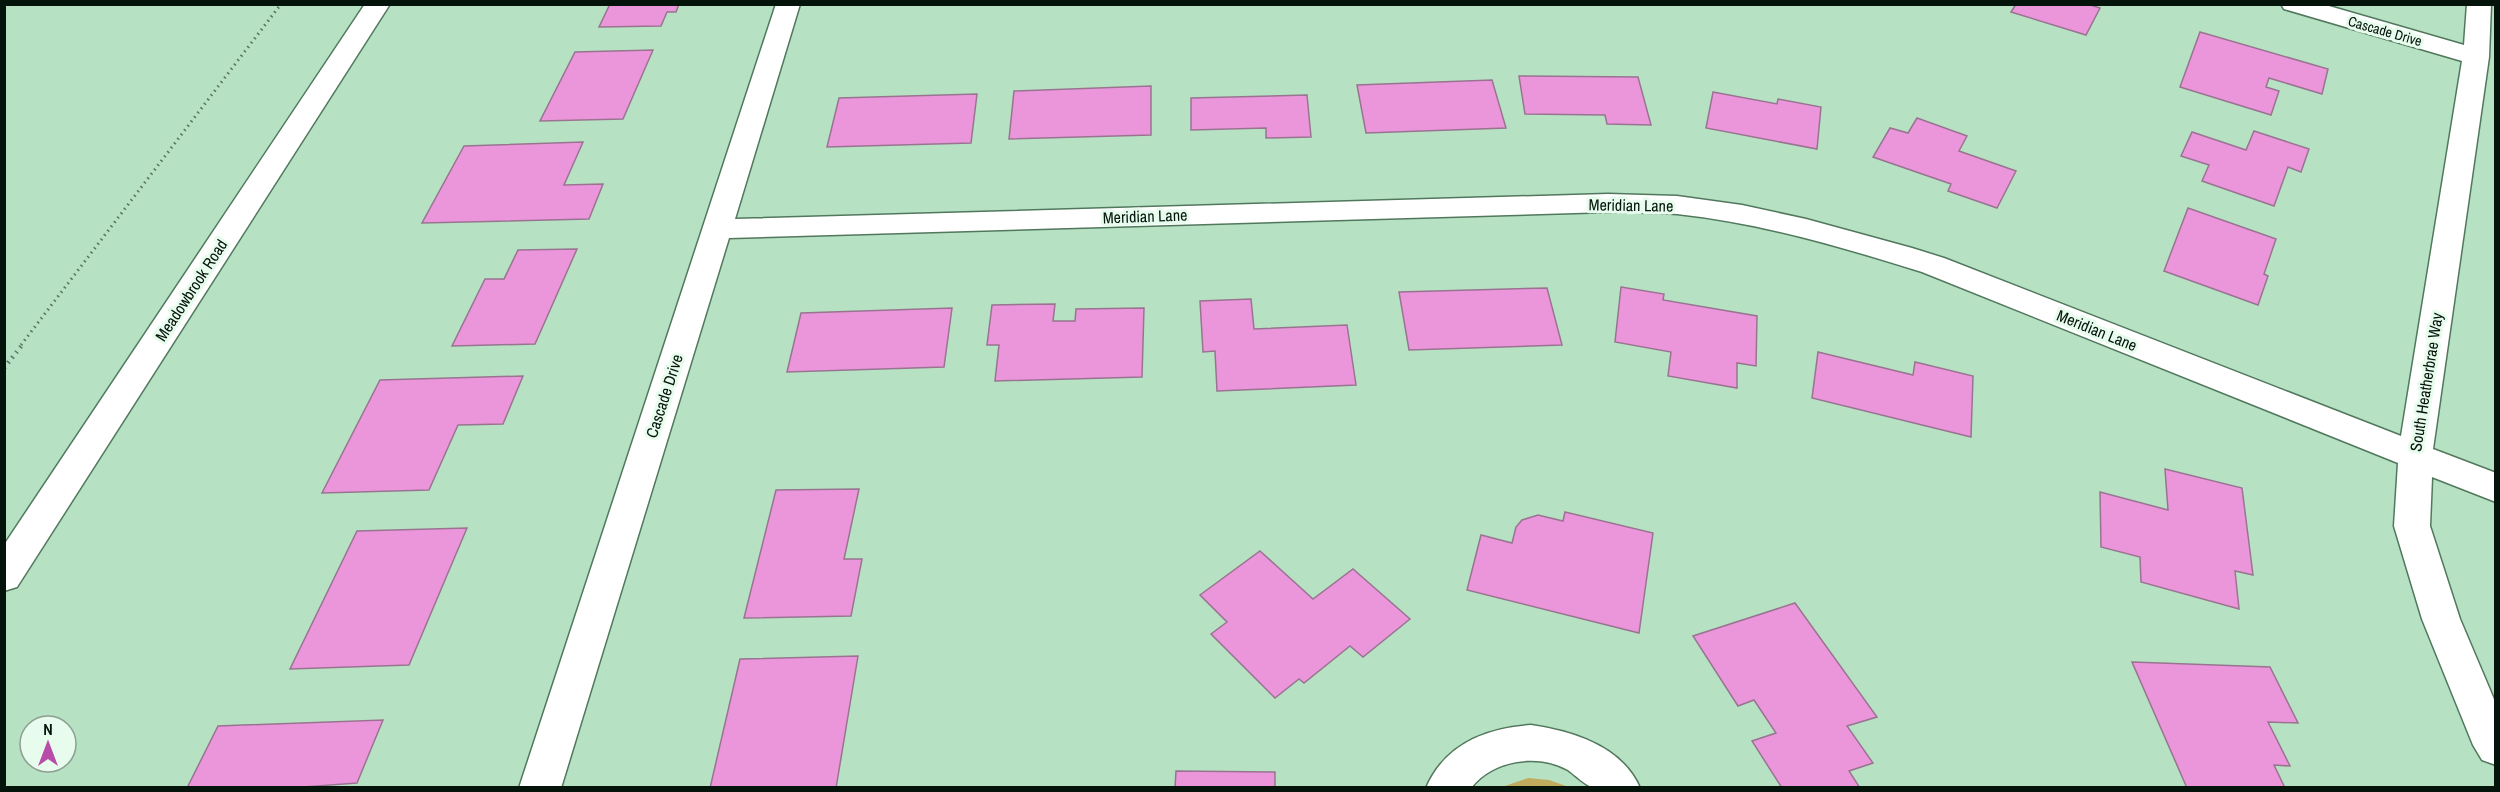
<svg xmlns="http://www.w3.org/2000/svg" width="2500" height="792" font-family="'Archivo Narrow',sans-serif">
<rect width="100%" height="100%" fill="#b7e1c3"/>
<!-- green -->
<polygon fill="#c1ab5f" points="1528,778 1549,780 1569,787 1502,787"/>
<!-- building -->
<g fill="#eb96db" stroke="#997491" stroke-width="1.5">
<polygon points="610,4 679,4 676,12 667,12 661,26 599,27"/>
<polygon points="2016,4 2087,4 2100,8 2086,35 2011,12"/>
<polygon points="2200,32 2328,69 2322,94 2269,78 2266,87 2279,91 2271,115 2180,87"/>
<polygon points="653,50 623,119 540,121 575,52"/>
<polygon points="1519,76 1638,77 1651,125 1607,124 1605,115 1525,114"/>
<polygon points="1492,80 1506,128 1366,133 1357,85"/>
<polygon points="1151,86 1151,135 1009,139 1014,91"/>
<polygon points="1713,92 1777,104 1778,99 1821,107 1817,149 1706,128"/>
<polygon points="977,94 971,143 827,147 839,98"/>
<polygon points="1307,95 1311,137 1266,138 1266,128 1191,130 1191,98"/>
<polygon points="1917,118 1967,136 1959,151 2016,171 1997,208 1948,191 1951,184 1873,157 1890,128 1908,133"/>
<polygon points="2254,131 2309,149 2301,172 2288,167 2274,206 2202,181 2209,165 2181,156 2192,132 2246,150"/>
<polygon points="583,142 564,185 603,184 589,219 422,223 464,146"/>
<polygon points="2188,208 2276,239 2264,274 2268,276 2258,305 2164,271"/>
<polygon points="577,249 535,344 452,346 485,279 504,279 518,250"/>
<polygon points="1621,287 1664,294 1663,300 1757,316 1756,366 1737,363 1737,388 1668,376 1671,352 1615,342"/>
<polygon points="1547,288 1562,345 1409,350 1399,292"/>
<polygon points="1251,299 1254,329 1347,325 1356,385 1217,391 1215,351 1203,352 1200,301"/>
<polygon points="1055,304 1053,321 1075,321 1076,309 1144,308 1142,377 995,381 999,345 987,345 992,305"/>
<polygon points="952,308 944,367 787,372 801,313"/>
<polygon points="1818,352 1913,375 1915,362 1973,376 1971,437 1812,398"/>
<polygon points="523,376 503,424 458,425 429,490 322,493 380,380"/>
<polygon points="2165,469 2242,488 2253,575 2235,571 2239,609 2141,582 2140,557 2101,547 2100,492 2168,510"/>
<polygon points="859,489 844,559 862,559 851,616 744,618 776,490"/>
<polygon points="1565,512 1653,533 1639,633 1467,590 1481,535 1512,543 1516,527 1522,520 1538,515 1563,521"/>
<polygon points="467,528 409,665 290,669 357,531"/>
<polygon points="1260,551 1313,599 1353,569 1410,619 1363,657 1350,646 1304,683 1299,679 1275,698 1211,634 1227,622 1200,595"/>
<polygon points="1795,603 1877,717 1847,726 1873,763 1849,771 1860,788 1782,788 1752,741 1776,733 1754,700 1738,706 1693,636"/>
<polygon points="858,656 836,788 710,788 740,659"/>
<polygon points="2132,662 2270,667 2298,723 2268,722 2290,766 2274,765 2285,788 2187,788"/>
<polygon points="383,720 357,783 290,788 187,788 218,726"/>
<polygon points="1176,771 1275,772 1275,788 1175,788"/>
</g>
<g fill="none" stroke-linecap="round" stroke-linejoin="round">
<!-- minor casing -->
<g stroke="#51785d" stroke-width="3">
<g id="minor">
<path d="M776,4H800L735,219L1608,194L1677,196L1742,205L1806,219L1912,248L1944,258L2401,436L2462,61L2284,9L2281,4H2322L2464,45L2467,4H2491L2489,57L2433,449L2496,473V502L2432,477L2430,526L2460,619L2496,704V765L2482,760L2473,745L2422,619L2394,526L2398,463L1922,272C1842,247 1761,223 1677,214C1654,212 1631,213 1608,212L729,238L561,788H519Z"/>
<path d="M1531,725C1572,731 1622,746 1640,788C1626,788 1609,790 1594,788C1586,786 1575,775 1568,770C1537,753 1493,760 1471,788H1426C1445,744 1486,728 1531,725Z"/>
</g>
</g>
<!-- tertiary casing -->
<g stroke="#51785d" stroke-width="3">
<polygon id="tertiary" points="365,4 390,4 17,587 4,591 4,545"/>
</g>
<!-- path-far1 -->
<polyline stroke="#597562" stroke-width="3" stroke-dasharray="1.5 4" stroke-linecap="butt" points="21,345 281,4"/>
<!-- path -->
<polyline stroke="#597562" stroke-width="4.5" stroke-dasharray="1.5 5" stroke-linecap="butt" points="4,368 23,344"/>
<!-- minor -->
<use href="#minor" fill="#fff" fill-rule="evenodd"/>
<!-- tertiary -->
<use href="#tertiary" fill="#fff" fill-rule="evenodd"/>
</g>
<g text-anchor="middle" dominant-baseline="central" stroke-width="6" stroke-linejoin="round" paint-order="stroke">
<!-- far-street labels -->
<g font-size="14" fill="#05140a" stroke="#e7fced">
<text transform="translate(2385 31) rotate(16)">Cascade Drive</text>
</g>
<!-- street labels -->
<g font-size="16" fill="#05140a" stroke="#e7fced">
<text transform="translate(1631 205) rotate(1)">Meridian Lane</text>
<text transform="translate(1145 216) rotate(-2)">Meridian Lane</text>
<text transform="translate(191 290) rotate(-57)">Meadowbrook Road</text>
<text transform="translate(2097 330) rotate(22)">Meridian Lane</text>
<text transform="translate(2426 382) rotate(-81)">South Heatherbrae Way</text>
<text transform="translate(664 396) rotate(-72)">Cascade Drive</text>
</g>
</g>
<!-- border -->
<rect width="2500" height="792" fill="none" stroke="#05140a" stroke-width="12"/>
<!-- north arrow -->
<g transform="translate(48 744)"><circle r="28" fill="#e7fced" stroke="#8d9f92" stroke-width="1.5"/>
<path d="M0-4.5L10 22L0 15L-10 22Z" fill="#b94ba9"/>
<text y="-9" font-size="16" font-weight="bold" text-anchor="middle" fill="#05140a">N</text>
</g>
</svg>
